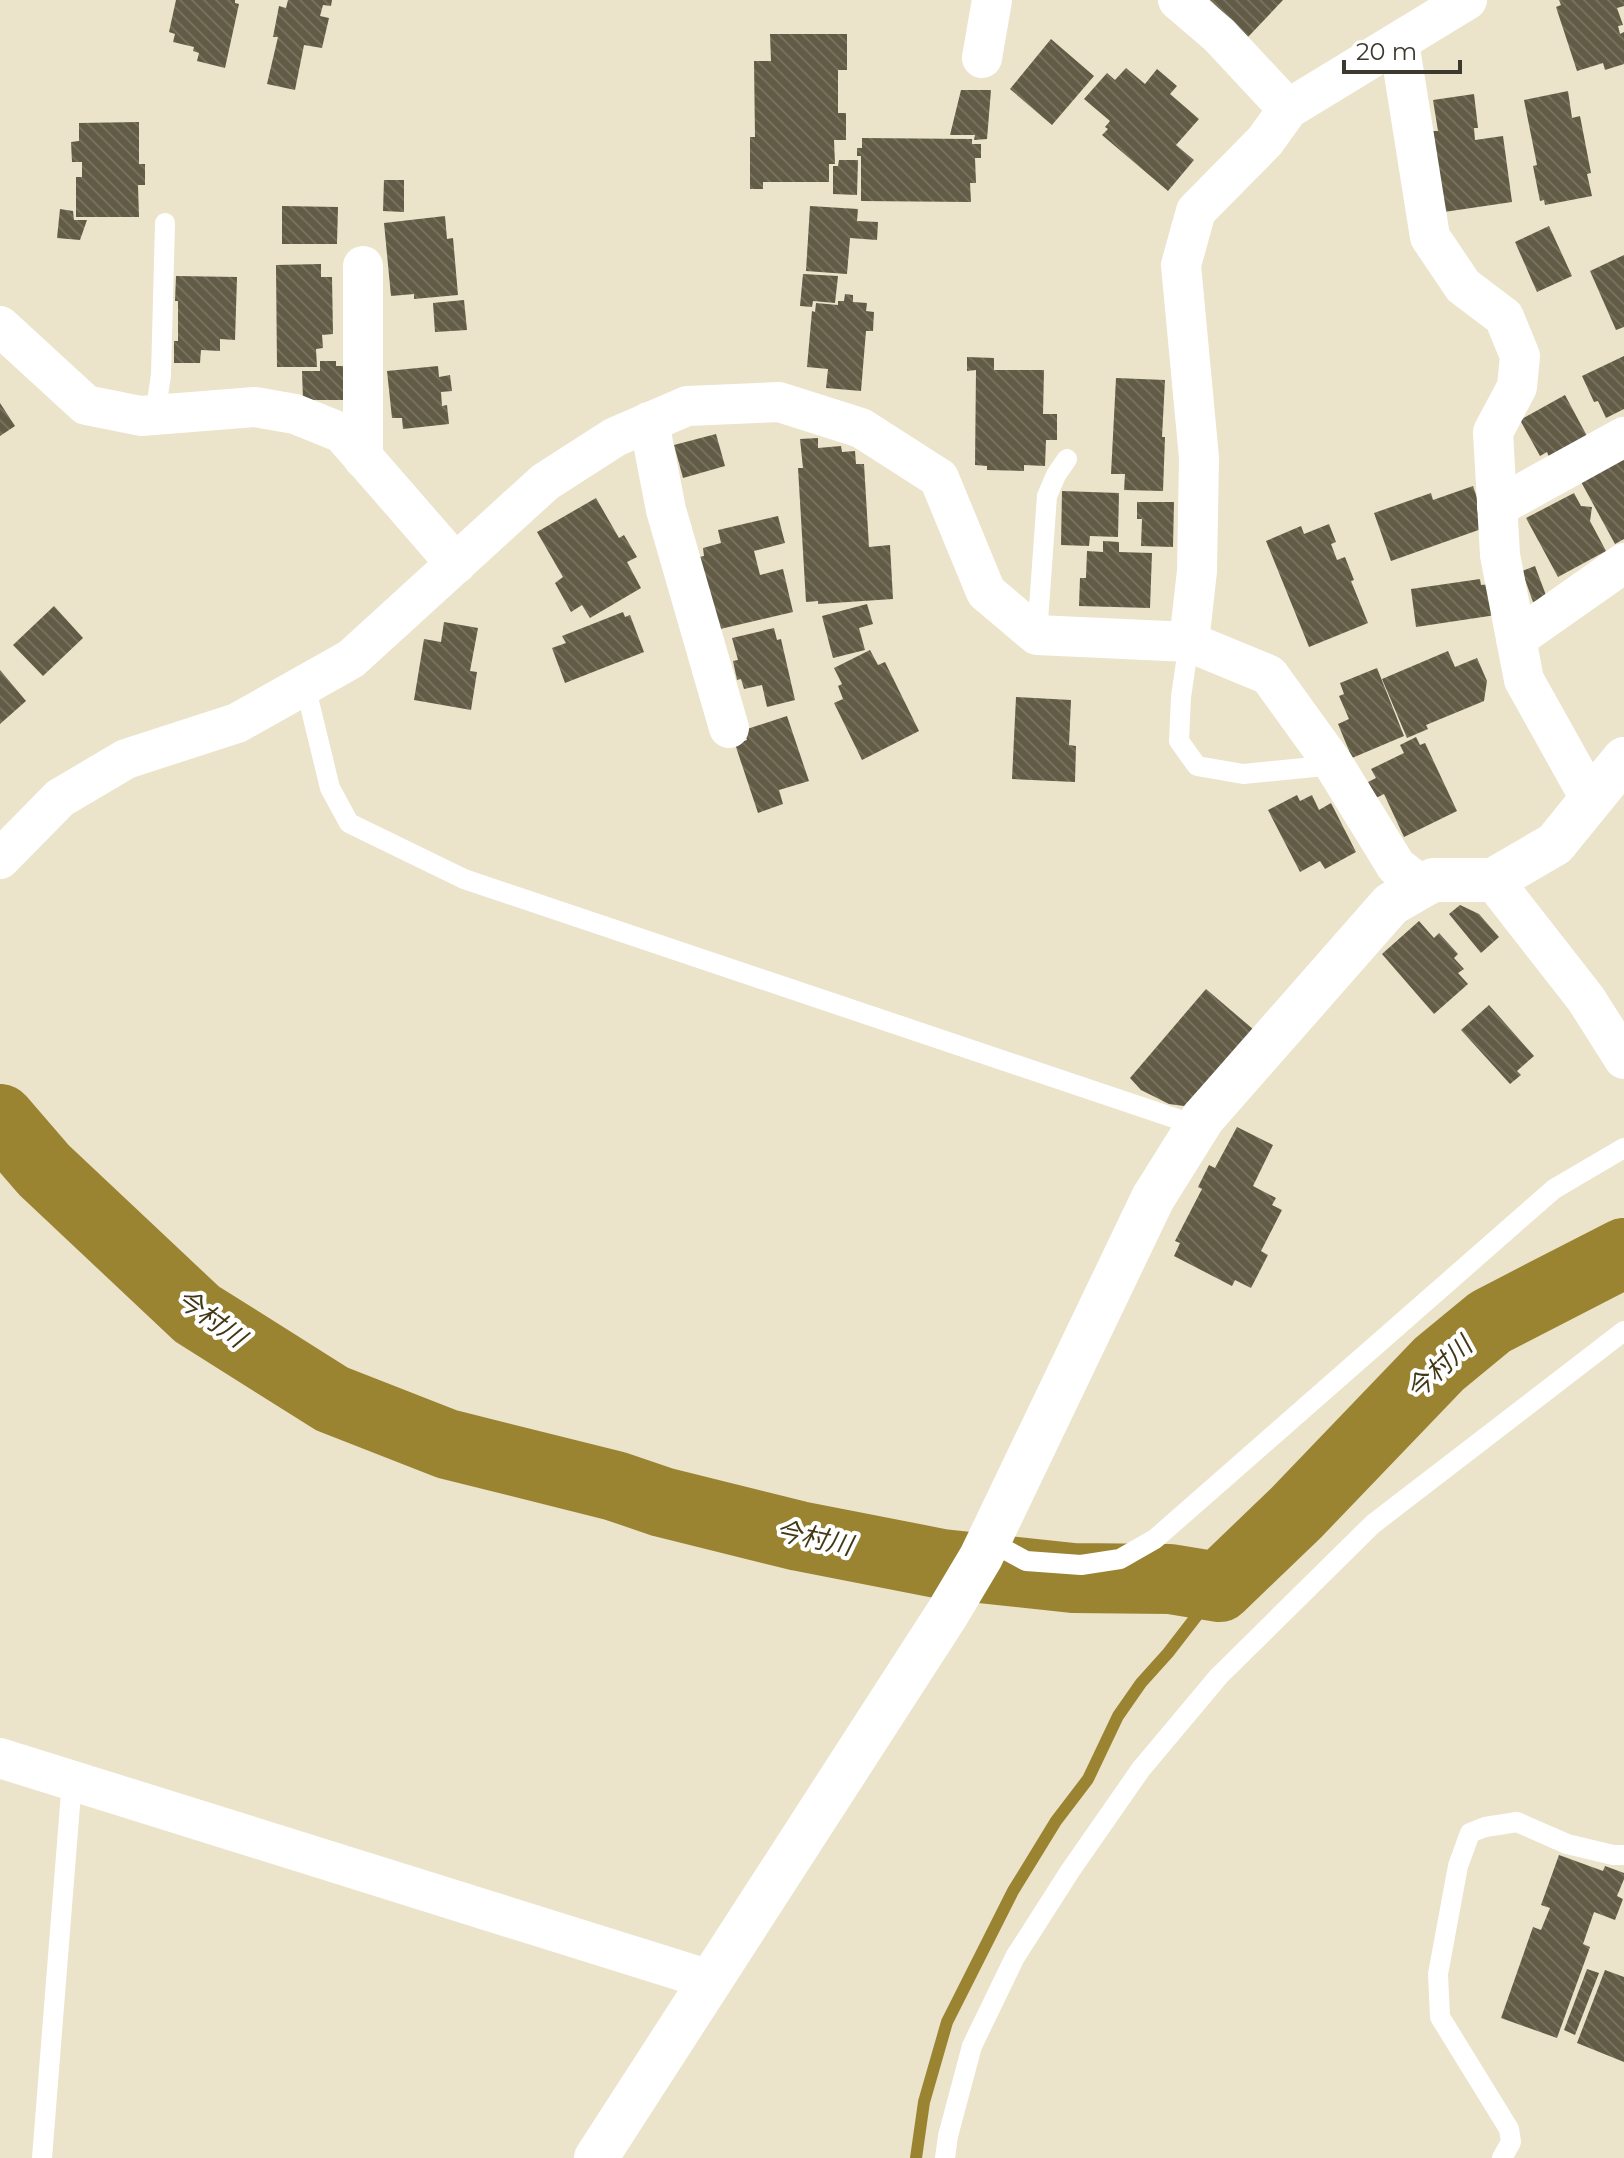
<svg xmlns="http://www.w3.org/2000/svg" width="1624" height="2158" font-family="Montserrat,'Noto Sans JP',sans-serif">
<defs>
<pattern id="building-back-hatch" width="6" height="6" patternUnits="userSpaceOnUse" patternTransform="scale(2)"><rect width="6" height="6" fill="#625b45"/><path d="M-1 5l2 2M0 0l6 6M5-1l2 2" fill="none" stroke="#76705e"/></pattern>
</defs>
<rect width="100%" height="100%" fill="#ebe3ca"/>
<g fill="none" stroke-linecap="round" stroke-linejoin="round">
<!-- stream -->
<polyline stroke="#9a8431" stroke-width="12" points="916,2158 924,2102 947,2022 1013,1891 1056,1821 1088,1779 1118,1716 1141,1683 1168,1653 1219,1587"/>
<!-- river -->
<polyline stroke="#9a8431" stroke-width="70" points="0,1119 44,1170 197,1314 332,1399 447,1444 615,1486 662,1502 799,1536 942,1564 1073,1578 1170,1579 1219,1587 1296,1513 1439,1364 1490,1322 1624,1253"/>
</g>
<!-- building -->
<g fill="url(#building-back-hatch)">
<polygon points="176,0 235,0 235,3 239,4 225,68 197,61 199,53 193,51 194,47 173,42 175,34 169,32"/>
<polygon points="288,0 332,0 331,6 323,5 320,16 329,18 322,48 304,45 295,90 267,84 278,37 273,37 279,6 286,8"/>
<polygon points="1210,0 1283,0 1248,37"/>
<polygon points="1559,0 1624,0 1624,6 1617,8 1623,25 1618,26 1620,34 1624,32 1624,64 1605,70 1603,63 1577,71 1556,7 1561,5"/>
<polygon points="770,34 847,34 847,70 838,70 838,113 846,113 846,140 834,140 835,164 829,164 829,182 763,182 763,189 750,189 750,137 755,137 754,61 771,61"/>
<polygon points="1051,39 1094,76 1052,125 1010,89"/>
<polygon points="1126,68 1145,84 1157,69 1177,86 1170,94 1199,119 1176,145 1194,160 1168,191 1102,135 1108,129 1105,127 1110,121 1084,99 1107,73 1115,80"/>
<polygon points="961,90 991,90 987,139 974,140 975,135 950,135"/>
<polygon points="1568,91 1572,118 1580,116 1591,173 1587,174 1592,196 1545,205 1544,200 1540,201 1533,166 1537,165 1524,100"/>
<polygon points="1474,94 1478,128 1474,128 1475,140 1503,136 1512,202 1444,212 1433,131 1438,131 1433,100"/>
<polygon points="139,122 139,164 145,164 145,185 138,185 139,217 76,217 76,177 82,177 82,162 72,162 71,142 79,141 79,123"/>
<polygon points="862,138 972,139 972,144 981,144 981,158 975,158 976,183 970,183 971,202 861,201 861,156 857,156 857,148 862,148"/>
<polygon points="839,160 858,160 857,195 833,194 833,166 838,166"/>
<polygon points="384,180 404,180 404,212 383,211"/>
<polygon points="282,206 338,207 337,244 282,244"/>
<polygon points="810,206 858,209 857,221 878,222 877,240 850,238 847,274 806,271"/>
<polygon points="60,209 73,211 74,220 87,220 80,240 57,238"/>
<polygon points="445,216 447,239 453,238 458,295 414,299 414,294 391,296 384,223"/>
<polygon points="1549,226 1572,276 1537,292 1515,242"/>
<polygon points="1624,255 1624,327 1616,330 1590,271"/>
<polygon points="321,264 321,277 332,277 333,334 322,335 323,348 316,349 317,367 277,367 276,265"/>
<polygon points="803,274 838,276 835,303 813,301 812,307 800,306"/>
<polygon points="176,276 237,277 235,340 220,339 220,351 201,350 200,363 174,363 174,341 178,341 178,301 175,301"/>
<polygon points="845,294 853,295 853,302 867,303 866,311 874,312 873,331 866,331 861,391 826,388 828,369 807,367 812,311 815,312 816,303 838,305 838,301 844,301"/>
<polygon points="464,300 467,330 435,332 433,303"/>
<polygon points="1624,356 1624,409 1606,418 1598,401 1594,402 1582,376"/>
<polygon points="967,357 994,358 994,370 1044,370 1043,414 1057,414 1057,440 1046,440 1045,466 1024,465 1024,471 987,470 987,466 975,465 976,370 967,371"/>
<polygon points="320,361 336,361 336,366 343,366 343,400 303,400 302,371 320,371"/>
<polygon points="438,366 439,377 450,375 452,391 441,392 442,406 447,405 449,424 403,429 402,418 392,418 387,371"/>
<polygon points="1116,378 1165,380 1162,437 1165,437 1163,491 1124,490 1125,474 1111,474"/>
<polygon points="1565,395 1587,436 1549,457 1547,452 1540,456 1520,420"/>
<polygon points="0,403 15,426 0,436"/>
<polygon points="716,434 725,466 683,478 674,445"/>
<polygon points="818,438 818,448 841,446 842,452 855,451 856,464 864,464 869,547 890,545 893,599 818,604 818,601 806,602 798,468 803,468 800,439"/>
<polygon points="1624,459 1624,539 1615,544 1580,480"/>
<polygon points="1473,486 1487,527 1391,561 1374,513 1431,493 1433,500"/>
<polygon points="1062,491 1119,493 1118,537 1090,536 1089,546 1061,545"/>
<polygon points="1574,493 1581,506 1592,507 1590,521 1606,551 1558,577 1526,518"/>
<polygon points="596,498 619,538 624,535 637,557 627,562 641,588 590,618 582,605 571,612 555,583 563,577 537,532"/>
<polygon points="1137,502 1174,502 1173,547 1141,546 1142,519 1137,519"/>
<polygon points="778,516 785,543 754,551 760,575 783,569 793,612 716,630 699,557 704,556 703,548 721,543 718,530"/>
<polygon points="1329,524 1336,542 1331,544 1337,560 1345,557 1354,580 1351,581 1368,623 1309,647 1266,541 1301,526 1304,534"/>
<polygon points="1103,541 1119,542 1119,552 1152,553 1150,608 1079,606 1080,578 1086,578 1087,551 1103,552"/>
<polygon points="1535,566 1547,598 1533,602 1522,571"/>
<polygon points="1480,579 1481,585 1491,584 1496,615 1416,627 1411,589"/>
<polygon points="867,604 873,624 859,628 865,650 833,658 822,616"/>
<polygon points="54,606 83,638 43,676 13,645"/>
<polygon points="623,612 625,617 630,615 644,652 565,683 552,648 566,643 562,636"/>
<polygon points="444,622 478,628 470,671 477,672 471,710 414,700 424,639 441,642"/>
<polygon points="774,628 777,640 781,639 795,700 767,707 762,685 744,689 741,679 737,680 733,661 738,660 732,638"/>
<polygon points="870,650 878,665 885,662 919,731 862,760 834,703 843,699 838,686 842,684 834,668"/>
<polygon points="1448,651 1455,667 1477,658 1487,681 1484,701 1426,725 1428,729 1407,738 1382,679"/>
<polygon points="1377,668 1404,736 1352,758 1338,724 1349,719 1339,696 1344,694 1340,683"/>
<polygon points="0,670 26,701 0,724"/>
<polygon points="1016,697 1071,700 1069,745 1076,746 1075,782 1012,779"/>
<polygon points="787,716 809,781 779,790 783,804 758,813 735,744 747,740 744,730"/>
<polygon points="1416,737 1420,745 1425,743 1457,811 1404,837 1384,794 1376,798 1368,782 1376,778 1371,769 1404,753 1400,745"/>
<polygon points="1297,795 1300,801 1312,795 1319,810 1331,803 1356,852 1325,869 1320,861 1300,872 1268,810"/>
<polygon points="1460,905 1479,914 1499,937 1481,953 1449,914"/>
<polygon points="1419,921 1434,938 1439,933 1458,954 1454,958 1464,969 1458,973 1468,984 1434,1014 1382,954"/>
<polygon points="1206,989 1254,1030 1184,1106 1169,1104 1141,1090 1130,1078"/>
<polygon points="1489,1005 1534,1056 1517,1071 1521,1075 1510,1084 1461,1030"/>
<polygon points="1237,1127 1273,1145 1253,1186 1276,1198 1272,1205 1282,1210 1261,1251 1268,1255 1251,1288 1235,1280 1232,1286 1174,1256 1180,1243 1175,1241 1202,1189 1198,1187 1209,1165 1215,1168"/>
<polygon points="1559,1855 1603,1871 1605,1866 1624,1873 1624,1879 1617,1896 1623,1899 1615,1920 1594,1912 1583,1944 1590,1947 1557,2038 1501,2018 1533,1927 1541,1930 1550,1908 1541,1905"/>
<polygon points="1587,1969 1599,1973 1575,2035 1564,2030"/>
<polygon points="1605,1970 1624,1977 1624,2062 1577,2043"/>
</g>
<g fill="none" stroke-linecap="round" stroke-linejoin="round">
<!-- lane -->
<g stroke="#fff" stroke-width="20">
<polyline points="155,415 161,375 165,223"/>
<polyline points="1037,635 1047,496 1056,475 1067,459"/>
<polyline points="1189,642 1181,697 1179,741 1197,766 1243,774 1334,765"/>
<polyline points="305,685 330,788 349,823 464,879 1198,1126"/>
<polyline points="989,1541 1026,1561 1081,1565 1120,1559 1155,1539 1554,1189 1624,1148"/>
<polyline points="42,2158 72,1780"/>
<polyline points="945,2158 948,2136 972,2046 1015,1957 1070,1871 1141,1769 1219,1676 1373,1524 1624,1331"/>
<polyline points="1502,2158 1511,2142 1509,2129 1440,2017 1438,1974 1458,1866 1470,1833 1485,1827 1517,1822 1567,1844 1613,1855 1624,1855"/>
</g>
<!-- street -->
<g stroke="#fff" stroke-width="40">
<polyline points="1178,0 1219,35 1288,109"/>
<polyline points="1399,42 1430,237 1463,286 1504,317 1520,356 1517,387 1493,432 1500,555 1524,680 1591,800"/>
<polyline points="982,58 992,0"/>
<polyline points="0,326 86,405 141,416 255,407 295,414 342,433 456,564"/>
<polyline points="649,422 666,510 729,728"/>
<polyline points="363,458 363,266"/>
<polyline points="1497,507 1624,437"/>
<polyline points="1516,639 1624,563"/>
<polyline points="1189,642 1197,571 1199,458 1181,265 1196,211 1265,141 1288,109 1467,0"/>
<polyline points="0,859 60,798 126,759 237,723 351,659 545,482 615,437 687,406 779,402 861,428 939,478 986,592 1037,635 1189,642 1269,675 1334,765 1396,866 1422,886"/>
<polyline points="1493,880 1586,999 1624,1059"/>
<polyline points="0,1758 710,1980"/>
</g>
<!-- secondary -->
<polyline stroke="#fff" stroke-width="44" points="596,2158 947,1614 981,1557 1153,1198 1203,1118 1391,904 1433,880 1493,880 1555,844 1624,759"/>
</g>
<g text-anchor="middle" dominant-baseline="central" stroke-width="8" stroke-linejoin="round" paint-order="stroke">
<!-- water labels -->
<g font-size="26" font-style="italic" fill="#423815" stroke="#fff">
<text transform="translate(211 1318) rotate(36)">今村川</text>
<text transform="translate(1439 1368) rotate(-43)">今村川</text>
<text transform="translate(814 1538) rotate(12)">今村川</text>
</g>
</g>
<!-- scale -->
<path d="M1344 60v12h116v-12" fill="none" stroke="#3c392f" stroke-width="4"/>
<text x="1356" y="60" font-size="24" fill="#3c392f" stroke="#ffffff" stroke-width="6" paint-order="stroke">20 m</text>
</svg>
